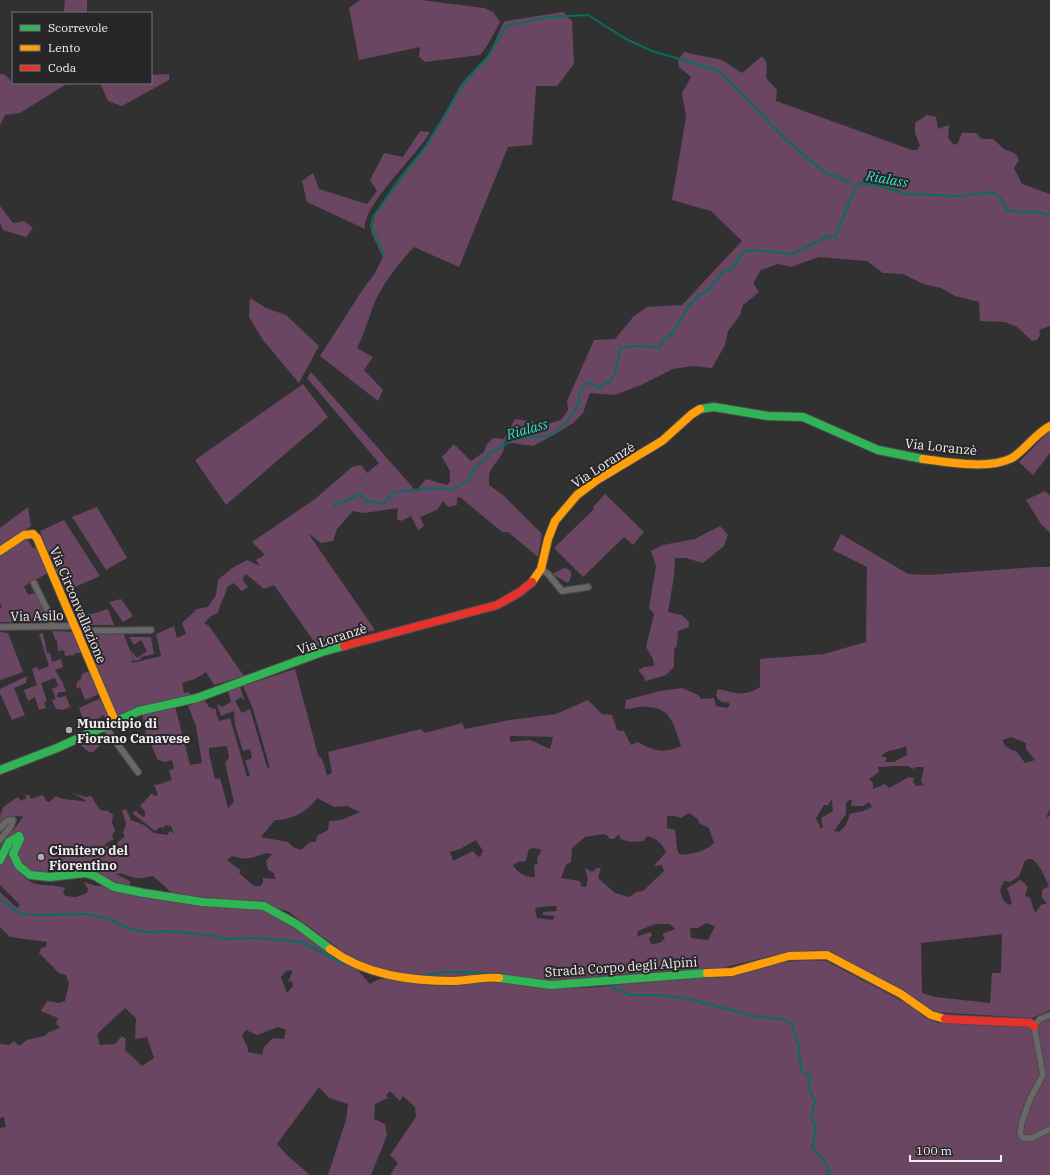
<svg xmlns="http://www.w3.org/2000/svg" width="1050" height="1175" font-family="'IBM Plex Serif',serif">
<rect width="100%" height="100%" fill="#323132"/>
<!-- green -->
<g fill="#6a4662" fill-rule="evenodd">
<polygon points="65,0 87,0 87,13 64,13"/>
<polygon points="360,0 421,0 484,8 493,12 500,22 487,46 480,55 425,62 419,57 420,47 359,60 349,8"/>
<path d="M563,12L572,21L574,64L557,86H536L532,145L508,147L459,267L414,247C399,263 383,283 374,304C368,320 365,332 357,348L373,357L364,370L383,390L378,401L320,356L365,286L374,275L383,257L371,232L375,215L435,132L461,84L490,53L502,25L505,21L513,20Z"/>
<path d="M684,52L722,60L742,73L762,56L767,63L766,78L777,90L776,101L912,150H917L920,146L915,133V123L927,115L936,117L938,129L949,125L948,138L954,145L958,143L962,133H976L982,139H993L1004,149L1016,154L1019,160L1014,168L1022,184L1050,194V326L1039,330L1040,335L1037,340L1032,341L1017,327L1005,322L980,321L979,302L955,296L941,288L923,284L903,274L883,273L867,261L819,257L791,267L778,264L761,270L753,283L759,292L743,305L740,315L728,331L725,345L712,368L693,366L673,369L641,385L615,395L590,393L583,413L573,423L557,433L533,446L504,442C506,456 492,463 489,475C489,478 489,482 489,485L503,495L542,534L538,557L508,532H502L460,497L457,498V505L448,507L443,501L437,510L420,517L424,526L418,530L411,516L401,521L397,519L398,508L364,513L353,511L337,529L333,541L321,543L308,533L375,630L318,647L274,585L264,589L246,574L242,579L248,587L242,591L234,583L227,587C225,597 220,603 218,613L211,616L204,623L209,626L244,676L214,685L206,672L195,679L182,683L184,693L189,692L190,696L117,718L100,678L84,633L123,632L133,659L132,663L161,656L156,634L174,626L177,638L186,634L182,623L197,609L208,607L216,595L218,580L232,568L247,560L260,566L256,560L265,555L252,542L315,499L352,467L361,465L367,473L379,463L307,378L311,372L416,491L426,479L447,485L450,482V471L442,457L454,444L471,461L484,452L487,444L493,438L504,439L515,419L548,424L561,420L568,410L567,401L594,340L615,339L634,316L647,307L682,305L742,241L711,211L672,200L686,117L682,93L691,77L679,67L678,60Z"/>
<polygon points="0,74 5,75 13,83 68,83 20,113 5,115 0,125"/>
<polygon points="169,74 169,80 122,106 108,101 100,83 151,83 151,75"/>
<path d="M420,131L430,132C417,156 362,205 365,229L307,202L302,181L313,173L319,189L367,204L377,191L370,180L384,153L403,157Z"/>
<polygon points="0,206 13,223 24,221 33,228 26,237 3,230 0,223"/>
<polygon points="250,298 266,308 286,315 319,346 299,383 263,340 249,317"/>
<polygon points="303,384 328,417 226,505 195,460"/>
<polygon points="1050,430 1050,453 1033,475 1019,462"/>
<polygon points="1045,491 1050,496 1050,533 1041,524 1026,500"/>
<polygon points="605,494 644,532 633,545 624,537 583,577 585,579 554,548 594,509 593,507"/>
<polygon points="28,507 31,526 0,549 0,528"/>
<polygon points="97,507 127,558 106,570 72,517"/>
<polygon points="64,520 100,576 64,592 40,531"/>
<polygon points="720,526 728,535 724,546 703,563 686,558 675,558 674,576 668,612 682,615 689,622 689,627 678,631 677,645 674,650 674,667 666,675 645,681 644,677 638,670 644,667 654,666 653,659 646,647 654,614 649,608 656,566 651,551 663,545 695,539"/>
<path d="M841,534L908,574L929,575L1036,567H1050V809L1046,818L1050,815V1010L1032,1018L934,1012L913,997L826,950L788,952L721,968L611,975L582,982L552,983L488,975L433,979L370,967L346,954L289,912L261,903L248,904L174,895L153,876C146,877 143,879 136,878C128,877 124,872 116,874L130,881V887L120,885L95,871L34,874L21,862L17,856L24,840L21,834L0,854C0,836 5,839 15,828C18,825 20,820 23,817C13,814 6,818 0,826C0,806 3,807 18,797L21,801L27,798L25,795H29L31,799L43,795L46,801L49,802L56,796C65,801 75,799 85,802V800L73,793L86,797L91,796L100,810L108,811L113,815L112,823L115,830L112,836L114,839L105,844L104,848L108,845L109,851L115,850L118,846L117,843L125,836L123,833L126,823L122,811L126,809L131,820L144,825L154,833L167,835L170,831L174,833L171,826L165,825L164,828L160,827L155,831L132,813L136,811L143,817L145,816V811L140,806L152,793L154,796L158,795L154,784L157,785L172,780L169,770L174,769L172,760L165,762L158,760L146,734L142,713L175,706L190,765L202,763L196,726L188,706L204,700L210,708L216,709V713L219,721L230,718L247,777L250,775L245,761L252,758L250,749L243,751L235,725L234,711L221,716L217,704L222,707L231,702L228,691L240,687L245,702L241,697L235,701L242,713L250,709L267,767L270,768L253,709L243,686L295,669L318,755L322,759L327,775L332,773L328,752L421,729L425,733L462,723L465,729L510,720L556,714L588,700L602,714L612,715L617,730L624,731L631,745L638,742C653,751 665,754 681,746C672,719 670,705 638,707C633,708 630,709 625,709L626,700L660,691L682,688L698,695L701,699L714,698L716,706L727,708L730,705L728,702C722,704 718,700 716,695L718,689C736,693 744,697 760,687V659L824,654L866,642L867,567L833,550ZM510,736H511L553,737L550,749L530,740L510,742ZM1011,737L1026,743V749L1035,760L1025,763L1016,751L1012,750L1004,745L1003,740ZM227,746L229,758L225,763L234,802L228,808L220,778L215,779L209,753V748ZM906,746L907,755L894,762H885L887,758L881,756C889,748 897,751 906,746ZM895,766H908L913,769L916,767H924L921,782L924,785L916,786L913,782L914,778L909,777L889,788L885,784L873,789V783L869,779L879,772L878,767ZM317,798L334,807L347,806L360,812L341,820L329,821L328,830L317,836L316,842H310L301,850L293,847L288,842L261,837L275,820C291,820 308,812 317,798ZM832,799L833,811L821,818L823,827L821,829L816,818L824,805H828ZM850,799L852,801L851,806H863L869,802L872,807L863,811L850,814L846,825L839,832L834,831L846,814V803ZM689,813L698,819L699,823L709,828L714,843C706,851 690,856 679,854L677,849L675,830L667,828V816H675L681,818ZM604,834L607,835L610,839H614L619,834L620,839L631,842L644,841L647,836C656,838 662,843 666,852L654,866L662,865L664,871L643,891L637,892L629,897L615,893L598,878L601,868H597L592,872L585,868L588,879L586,887L581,886L580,881L561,878L566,865L571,862L572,848L585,837ZM476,840L483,851L481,853L482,855L478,857L473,851L453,861L450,852L460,849ZM534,848L542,850L537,858L538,864L534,865L535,877C528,879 516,872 513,865L520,861L524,862L526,860L529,849ZM266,853L272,854L266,861L268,870L274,873L275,879L263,878V883L260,886H254L239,873L241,871L227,860L232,856C250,861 249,858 266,853ZM1028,859H1032C1041,866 1044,876 1049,886L1042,890V898L1047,903L1041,905L1035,913L1030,898L1025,896L1028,887L1021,880L1007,888L1012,903L1009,905L1003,900L1000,890L1004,881L1010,882L1019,876L1025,861ZM549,906H557L556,911L543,912V915L555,916L553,920L537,918L535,908ZM706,923L715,926L708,940L691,938L690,928H698ZM655,924H670L675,929L662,934L665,938L660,943L651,944L649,939L652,935L650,932L637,937L638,931ZM1002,934L1001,973H992L990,1003L935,997L922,993L921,943Z"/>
<polygon points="26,537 33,548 37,547 48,573 24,586 28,595 37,592 51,622 0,622 0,608 2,607 0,604 0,556"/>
<path d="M564,568C573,569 573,576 568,583L552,574Z"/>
<polygon points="121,599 133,616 123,622 109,602"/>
<polygon points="108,609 114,625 79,625 75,615 92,614"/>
<polygon points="52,631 74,632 81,653 75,653 75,655 65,656 64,650 58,651 57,641 55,639"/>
<polygon points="0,632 8,633 23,672 0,680"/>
<polygon points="43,633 47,653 50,653 52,662 61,659 63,667 55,670 63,683 66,692 59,692 57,695 58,698 66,696 71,709 69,707 63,710 56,709 52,700 56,699 52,689 58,686 55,678 41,683 47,701 44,703 46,708 39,710 35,697 28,701 24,690 37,685 32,669 37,667 39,670 49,666 39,634"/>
<polygon points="129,637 151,637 154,654 141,657 140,660 134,661 130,649 137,658 147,651 141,640 134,645"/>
<polygon points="90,671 99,694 85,700 80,687 76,689 77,682 81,679 82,674"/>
<polygon points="27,676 26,683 14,688 25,715 12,720 0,693 0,689"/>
<polygon points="101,698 111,721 107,723 104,715 94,721 97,728 89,733 79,708"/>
<polygon points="98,732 105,741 93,752 89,752 76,741"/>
<path d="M10,850C15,867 23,884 43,885C51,886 57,885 65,888L63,893L66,896L76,897L87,893L88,889L84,882L96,886H107L125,892L189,904L232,908H258L275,914L356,968L370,984L379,979H393L493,981L552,989L601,987L674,978L730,977L774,963L810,960L826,961L908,1004L926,1018L939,1023L1028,1027L1050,1019V1175H390L398,1163L390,1155L416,1117L415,1107L403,1096L400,1101L390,1091L386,1095L388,1098L375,1104L374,1119L385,1124L387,1135L371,1175H328L346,1120L348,1104L329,1098L319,1087L277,1144L287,1155L310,1175H0V1128L6,1127L4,1117L0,1118V1044L9,1045L14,1041L19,1046L27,1040L45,1036L49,1032L60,1028L56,1023L58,1018L41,1011L47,1001L59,1003L65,1001L69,984L66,975L59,973L39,953L41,948L46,947L47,942L10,937L0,927V892L17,908L20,905L0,885V865L5,861ZM292,970V973L288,982L292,981L293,986L287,993L281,977L286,971ZM125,1008L136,1018L135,1039L147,1037L154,1058L142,1066L125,1050L126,1039L122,1036L115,1044L100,1045L97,1034ZM278,1027L286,1030L284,1039L273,1038L264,1047L262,1055L248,1052V1048L242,1036L246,1030L257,1035Z"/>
</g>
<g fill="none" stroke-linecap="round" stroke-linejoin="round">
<!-- stream -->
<g stroke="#046f5e" stroke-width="2">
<polyline points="384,255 371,226 373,217 400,178 425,148 464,83 487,58 506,26 549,17 588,15 626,39 652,51 717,70 735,87 784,138 824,172 851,182"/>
<polyline points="734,266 743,252 751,250 792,254 829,236 835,237 855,188 859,183 875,185 907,194 961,196 991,192 1000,197 1007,210 1026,213 1034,211 1048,215 1050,214"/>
<path d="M334,506L360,494L366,501L383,504L394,492L433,488L451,490L469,480L475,467L479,464L489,454L513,440L529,436L546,437L564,425L579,404V394L586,384L589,383L600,388L606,383H609L615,373L620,349C632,344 647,346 659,348L663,340L672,334L688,307L699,295L706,292L725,270H730L734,267"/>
<path d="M0,901L3,900C11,908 19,915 30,915"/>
<polyline points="33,915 87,914 109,919 125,927 144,932 168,931 215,936 225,939 256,938 302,942 343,964 345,962"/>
<polyline points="426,975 444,972 489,973"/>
<polyline points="595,978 602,976"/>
<polyline points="539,980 559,981"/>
<polyline points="610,987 630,995 658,995 689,999 753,1016 783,1019 792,1024 799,1048 801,1070 810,1076 809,1087 815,1103 811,1115 816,1131 812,1148 822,1158 830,1172 827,1175"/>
</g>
<!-- street casing -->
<g stroke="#4e4c4d" stroke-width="8">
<g id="street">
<polyline points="541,569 548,574 562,591 588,587"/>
<polyline points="34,583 52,620 52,626"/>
<polyline points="0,627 74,626"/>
<polyline points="76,631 151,630"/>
<polyline points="105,727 138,772"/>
<polyline points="0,828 7,821 13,820 11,826 0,840"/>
<polyline points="1050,1015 1040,1019 1034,1026 1043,1075 1030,1099 1022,1122 1020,1134 1023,1138 1032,1138 1050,1129"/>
</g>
</g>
<!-- fast casing -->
<g stroke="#4e4c4d" stroke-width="10">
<g id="fast">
<polyline points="700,409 714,407 768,416 803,417 878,450 923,459"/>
<polyline points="0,770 57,748 139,711 197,698 322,652 344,646"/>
<polyline points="0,860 9,842 19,836 20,839 13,854 19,866 30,875 50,877 85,873 95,876 114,887 144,893 202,902 264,906 298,925 330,949"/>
<polyline points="499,978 551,985 707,973"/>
</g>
</g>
<!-- slow casing -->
<g stroke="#4e4c4d" stroke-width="10">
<g id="slow">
<path d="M923,459C947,462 989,470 1012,458C1026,449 1035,434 1050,426"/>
<polyline points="0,551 24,535 33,534 37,538 115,721"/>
<polyline points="532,582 541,569 548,539 555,521 577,495 597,480 662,441 692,414 700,409"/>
<path d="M330,949C365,975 410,981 453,981C468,981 484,976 499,978"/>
<polyline points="707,973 732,972 789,956 827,955 901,994 931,1015 945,1019"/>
</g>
</g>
<!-- jam casing -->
<g stroke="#4e4c4d" stroke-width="10">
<g id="jam">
<polyline points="344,646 497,605 520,592 532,582"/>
<polyline points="945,1019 1030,1023 1034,1026"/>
</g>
</g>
<!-- street -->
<use href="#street" stroke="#696768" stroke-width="5.5"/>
<!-- fast -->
<use href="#fast" stroke="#30b455" stroke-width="8"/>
<!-- slow -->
<use href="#slow" stroke="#ff9f0a" stroke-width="8"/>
<!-- jam -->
<use href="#jam" stroke="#e5322d" stroke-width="8"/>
</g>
<!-- markers -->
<g fill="#aeacad" stroke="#292629" stroke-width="1.5">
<circle cx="69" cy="730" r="4"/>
<circle cx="41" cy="857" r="4"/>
</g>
<g text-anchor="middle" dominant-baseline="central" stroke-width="4" stroke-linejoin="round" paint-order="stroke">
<!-- street labels -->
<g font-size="13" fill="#f0eeef" stroke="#292629">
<text transform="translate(941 447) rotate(6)">Via Loranzè</text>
<text transform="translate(603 465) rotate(-33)">Via Loranzè</text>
<text transform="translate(78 605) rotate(67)">Via Circonvallazione</text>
<text transform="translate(37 616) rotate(-1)">Via Asilo</text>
<text transform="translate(332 639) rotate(-18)">Via Loranzè</text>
<text transform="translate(621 967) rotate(-4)">Strada Corpo degli Alpini</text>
</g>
<!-- poi labels -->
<g font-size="13" font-weight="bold" fill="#f0eeef" stroke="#292629" text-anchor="start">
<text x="77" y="723">Municipio di<tspan x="77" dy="15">Fiorano Canavese</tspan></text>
<text x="49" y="850">Cimitero del<tspan x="49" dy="15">Fiorentino</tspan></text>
</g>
<!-- water labels -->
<g font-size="14" font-style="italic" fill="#2be6c4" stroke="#292629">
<text transform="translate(887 179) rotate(10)">Rialass</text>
<text transform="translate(527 429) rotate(-16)">Rialass</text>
</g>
</g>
<!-- legend -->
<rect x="12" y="12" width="140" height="72" fill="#292629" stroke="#797678"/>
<rect x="20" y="25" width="20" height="6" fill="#30b455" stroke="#797678"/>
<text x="48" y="32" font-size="12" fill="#f0eeef">Scorrevole</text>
<rect x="20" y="45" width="20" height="6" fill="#ff9f0a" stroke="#797678"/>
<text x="48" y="52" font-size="12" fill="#f0eeef">Lento</text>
<rect x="20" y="65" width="20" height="6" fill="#e5322d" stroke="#797678"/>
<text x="48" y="72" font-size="12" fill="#f0eeef">Coda</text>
<!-- scale -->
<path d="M910 1155v6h91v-6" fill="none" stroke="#f0eeef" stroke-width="2"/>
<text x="916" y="1155" font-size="12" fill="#f0eeef" stroke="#292629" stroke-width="3" paint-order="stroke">100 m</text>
</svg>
